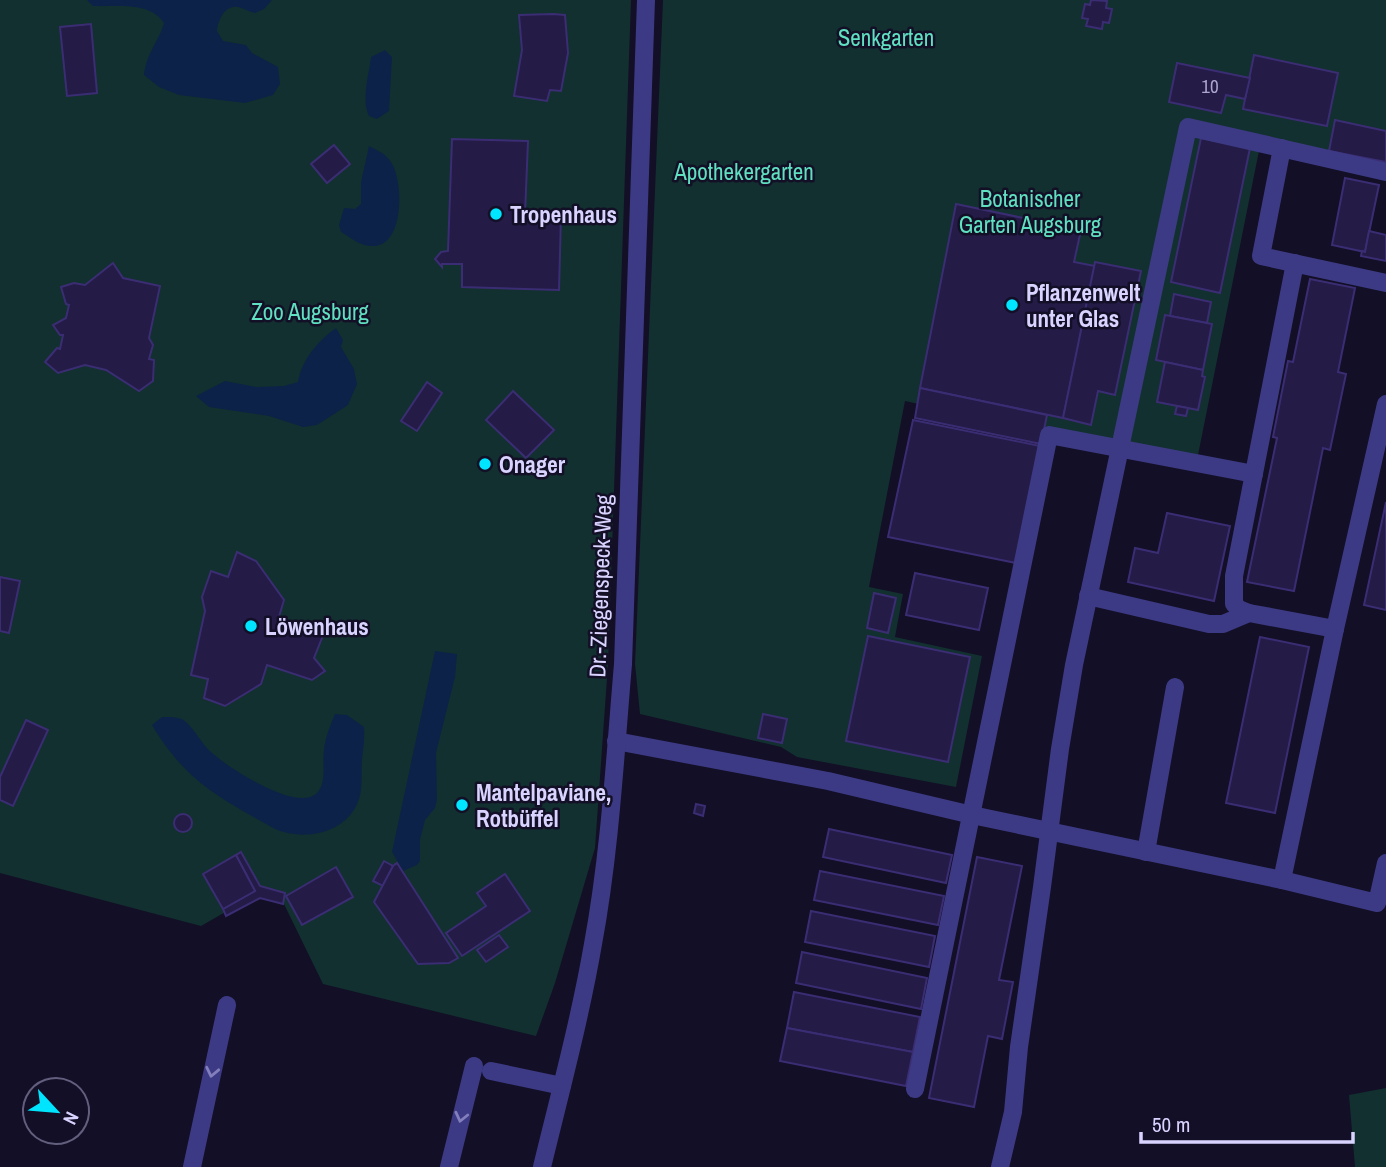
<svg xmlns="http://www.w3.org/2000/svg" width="1386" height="1167" font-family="'Archivo Narrow',sans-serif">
<rect width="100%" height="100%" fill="#130f26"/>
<!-- green -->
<g fill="#12302f">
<polygon points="0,0 631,0 608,664 595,848 555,983 536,1036 323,984 282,900 257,894 201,926 0,873"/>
<polygon points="663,0 1386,0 1386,173 1260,146 1196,465 905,401 869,587 903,594 895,637 982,656 956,787 797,757 781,747 640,714 635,664"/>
<polygon points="1386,1088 1386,1167 1355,1167 1349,1095"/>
</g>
<!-- water -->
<g fill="#0c2248">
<path d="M87,0H272L264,9L255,13C249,12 243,8 238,7C224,5 218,21 217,31L223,41L246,45L252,53L278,67L280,84L273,95L245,103L179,95L159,87L144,75C146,54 159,41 164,23C150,1 116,7 93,6Z"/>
<path d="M385,50L392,57L389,111L377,119L369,116C361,99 369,75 371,57Z"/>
<path d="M369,146C378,151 385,153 391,162C404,181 405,249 371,246C360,246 350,237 341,232L339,225L344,208L355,209L361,204V182Z"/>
<path d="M336,328L343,340L341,347L354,369L357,384L348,405L317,425L303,427L269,416L209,407L196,396L225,381L256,387L284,386L298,382C302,359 318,341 336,328Z"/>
<polygon points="435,651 457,654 455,677 436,753 437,800 435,808 425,820 420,840 420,861 417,865 403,871 392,852"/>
<path d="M335,714L347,715L364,727C365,739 363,749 362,760C361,773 363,787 359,799C348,833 305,842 275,829C220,798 186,782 152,725L162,717C170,717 181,716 187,723C195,730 201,743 211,752C227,767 297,813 317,793C327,783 322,763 324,750C325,738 330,726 335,714Z"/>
</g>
<!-- building -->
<g fill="#241b47" stroke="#3b2d73" stroke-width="2">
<polygon points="1091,0 1107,1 1106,8 1112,9 1109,23 1103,22 1102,29 1086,26 1088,19 1082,18 1085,4 1090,5"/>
<polygon points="553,14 565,15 568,53 561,91 550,90 547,101 514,96 522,50 519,15"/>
<polygon points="91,24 97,93 67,96 60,27"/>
<polygon points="1254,55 1338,73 1327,126 1243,109"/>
<polygon points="1177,63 1250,78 1245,99 1226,95 1221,113 1169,102"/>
<polygon points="1335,120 1386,131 1386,162 1329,151"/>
<polygon points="1201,138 1250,148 1220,293 1171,282"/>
<polygon points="452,139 528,141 525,214 561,215 559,290 462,287 462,264 442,264 442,267 435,259 441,252 448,251"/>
<polygon points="334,145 350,164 327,183 311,164"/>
<polygon points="1345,178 1379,185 1365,252 1332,245"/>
<polygon points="956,204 1081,230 1074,262 1095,266 1063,418 920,388"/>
<polygon points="1369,231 1386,235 1386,261 1361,256 1362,251 1365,252"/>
<polygon points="1095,262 1141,271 1115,395 1098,391 1091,425 1063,418"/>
<polygon points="113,263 123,278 160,286 149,338 153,345 149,359 154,360 153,381 139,391 106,370 85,365 58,373 45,362 57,348 60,349 63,335 60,335 53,325 66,318 69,305 66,304 61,287 74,283 85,285"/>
<polygon points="1310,279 1355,288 1338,372 1346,374 1330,450 1323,448 1294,591 1247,582 1277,438 1273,437 1288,361 1293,362"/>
<polygon points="1174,294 1211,302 1207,323 1170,316"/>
<polygon points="1165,315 1212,324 1203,370 1156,360"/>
<polygon points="1165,362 1203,370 1202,376 1205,377 1198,410 1157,402"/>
<polygon points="427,382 442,393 417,431 401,421"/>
<polygon points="920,388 1047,415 1041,444 915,418"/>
<polygon points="513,391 554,430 526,458 486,420"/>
<polygon points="1177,406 1188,408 1186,416 1175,414"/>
<polygon points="913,420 1040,446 1016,563 888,537"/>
<polygon points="1386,502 1386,610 1364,605"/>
<polygon points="1167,513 1230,526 1214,601 1128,582 1135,548 1158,553"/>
<polygon points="237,552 256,561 284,600 278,620 324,633 314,658 325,671 312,680 267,665 261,684 225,706 204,698 208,679 191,675 205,611 202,597 211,571 228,577"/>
<polygon points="915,573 988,588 979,630 906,615"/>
<polygon points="0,577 20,581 9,633 0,631"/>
<polygon points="874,593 896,598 888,633 867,628"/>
<polygon points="868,636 970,657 948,762 846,741"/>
<polygon points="1260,637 1309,647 1275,813 1226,803"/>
<polygon points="763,714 787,719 782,743 758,738"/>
<polygon points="26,720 48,730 13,806 0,800 0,777"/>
<polygon points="696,804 705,806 703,816 694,813"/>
<circle cx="183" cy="823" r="9"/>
<polygon points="829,829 952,855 946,883 823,857"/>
<polygon points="241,852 260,886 285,893 283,904 260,898 226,916 223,909 255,891 236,855"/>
<polygon points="236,855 255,891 223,909 203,874"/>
<polygon points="977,857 1022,866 999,980 1013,982 1002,1039 988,1036 974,1107 929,1098"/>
<polygon points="384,861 393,866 383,886 373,881"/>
<polygon points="397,863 458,958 449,963 418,964 374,902 393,866"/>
<polygon points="336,867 353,897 302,925 286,896"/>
<polygon points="820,871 944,896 938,925 814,900"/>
<polygon points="505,874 530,911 462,956 446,933 486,906 477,893"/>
<polygon points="811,911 935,936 929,967 805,942"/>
<polygon points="499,935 508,947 486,962 477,950"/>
<polygon points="802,952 927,978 921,1009 796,983"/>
<polygon points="794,992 920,1017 913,1052 787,1028"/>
<polygon points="787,1028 913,1052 906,1086 780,1061"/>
</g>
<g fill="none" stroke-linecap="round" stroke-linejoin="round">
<!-- minor -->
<g stroke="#3d3a85" stroke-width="18">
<polyline points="1282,148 1261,256 1386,283"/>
<polyline points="1295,263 1234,576 1234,604 1239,609 1249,613 1335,629"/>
<polyline points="1088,596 1209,624 1223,624 1249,613"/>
<polyline points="616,741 828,781 972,815 1282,880 1377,903 1386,863"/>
<polyline points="1146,852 1175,687"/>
<polyline points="1282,880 1335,629 1386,404"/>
<polyline points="491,1071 562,1086"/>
<polyline points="915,1089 1049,435 1254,474"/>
<polyline points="192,1167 227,1005"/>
<polyline points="449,1167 474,1066"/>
<path d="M542,1167C560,1093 580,1019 593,944C610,852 615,757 623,664L646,0"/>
<polyline points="1000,1167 1013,1112 1019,1047 1042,887 1060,749 1074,665 1188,127 1386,172"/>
</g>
</g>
<!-- one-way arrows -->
<defs><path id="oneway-chevron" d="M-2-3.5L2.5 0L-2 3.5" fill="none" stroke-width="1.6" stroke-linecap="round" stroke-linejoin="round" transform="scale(1.75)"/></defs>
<g stroke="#837fbc">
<use href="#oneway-chevron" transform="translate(212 1072) rotate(102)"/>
<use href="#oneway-chevron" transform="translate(461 1117) rotate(103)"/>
</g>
<!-- markers -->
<g fill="#00e5ff" stroke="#130f26" stroke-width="2.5">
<circle cx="496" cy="214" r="7"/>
<circle cx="1012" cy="305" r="7"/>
<circle cx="485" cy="464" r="7"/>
<circle cx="251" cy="626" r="7"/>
<circle cx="462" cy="805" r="7"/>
</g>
<g text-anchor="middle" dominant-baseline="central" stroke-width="5" stroke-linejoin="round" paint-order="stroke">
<!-- number labels -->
<g font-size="19" fill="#aca6d1">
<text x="1210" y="86">10</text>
</g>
<!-- park labels -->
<g font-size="23" fill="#5fe0c0" stroke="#130f26">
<text x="886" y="37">Senkgarten</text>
<text x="744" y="171">Apothekergarten</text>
<text x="1030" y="198">Botanischer<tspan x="1030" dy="26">Garten Augsburg</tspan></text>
<text x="310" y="311">Zoo Augsburg</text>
</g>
<!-- poi labels -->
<g font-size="23" font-weight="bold" fill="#d9d4ff" stroke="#130f26" text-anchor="start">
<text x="510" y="214">Tropenhaus</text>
<text x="1026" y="292">Pflanzenwelt<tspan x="1026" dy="26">unter Glas</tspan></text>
<text x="499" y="464">Onager</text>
<text x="265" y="626">Löwenhaus</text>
<text x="476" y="792">Mantelpaviane,<tspan x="476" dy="26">Rotbüffel</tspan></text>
</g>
<!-- street labels -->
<g font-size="23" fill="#d9d4ff" stroke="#130f26">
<text transform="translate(600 586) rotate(-88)">Dr.-Ziegenspeck-Weg</text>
</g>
</g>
<!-- north arrow -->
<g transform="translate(56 1111) rotate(116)"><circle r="33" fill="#130f26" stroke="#625e7d" stroke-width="2"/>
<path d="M0-5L12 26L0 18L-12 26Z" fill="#00e5ff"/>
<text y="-10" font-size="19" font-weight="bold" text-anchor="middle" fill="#d9d4ff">N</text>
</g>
<!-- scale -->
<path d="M1141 1132v10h212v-10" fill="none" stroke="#d9d4ff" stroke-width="3.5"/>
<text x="1152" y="1132" font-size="21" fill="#d9d4ff" stroke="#130f26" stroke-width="5" paint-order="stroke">50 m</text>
</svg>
